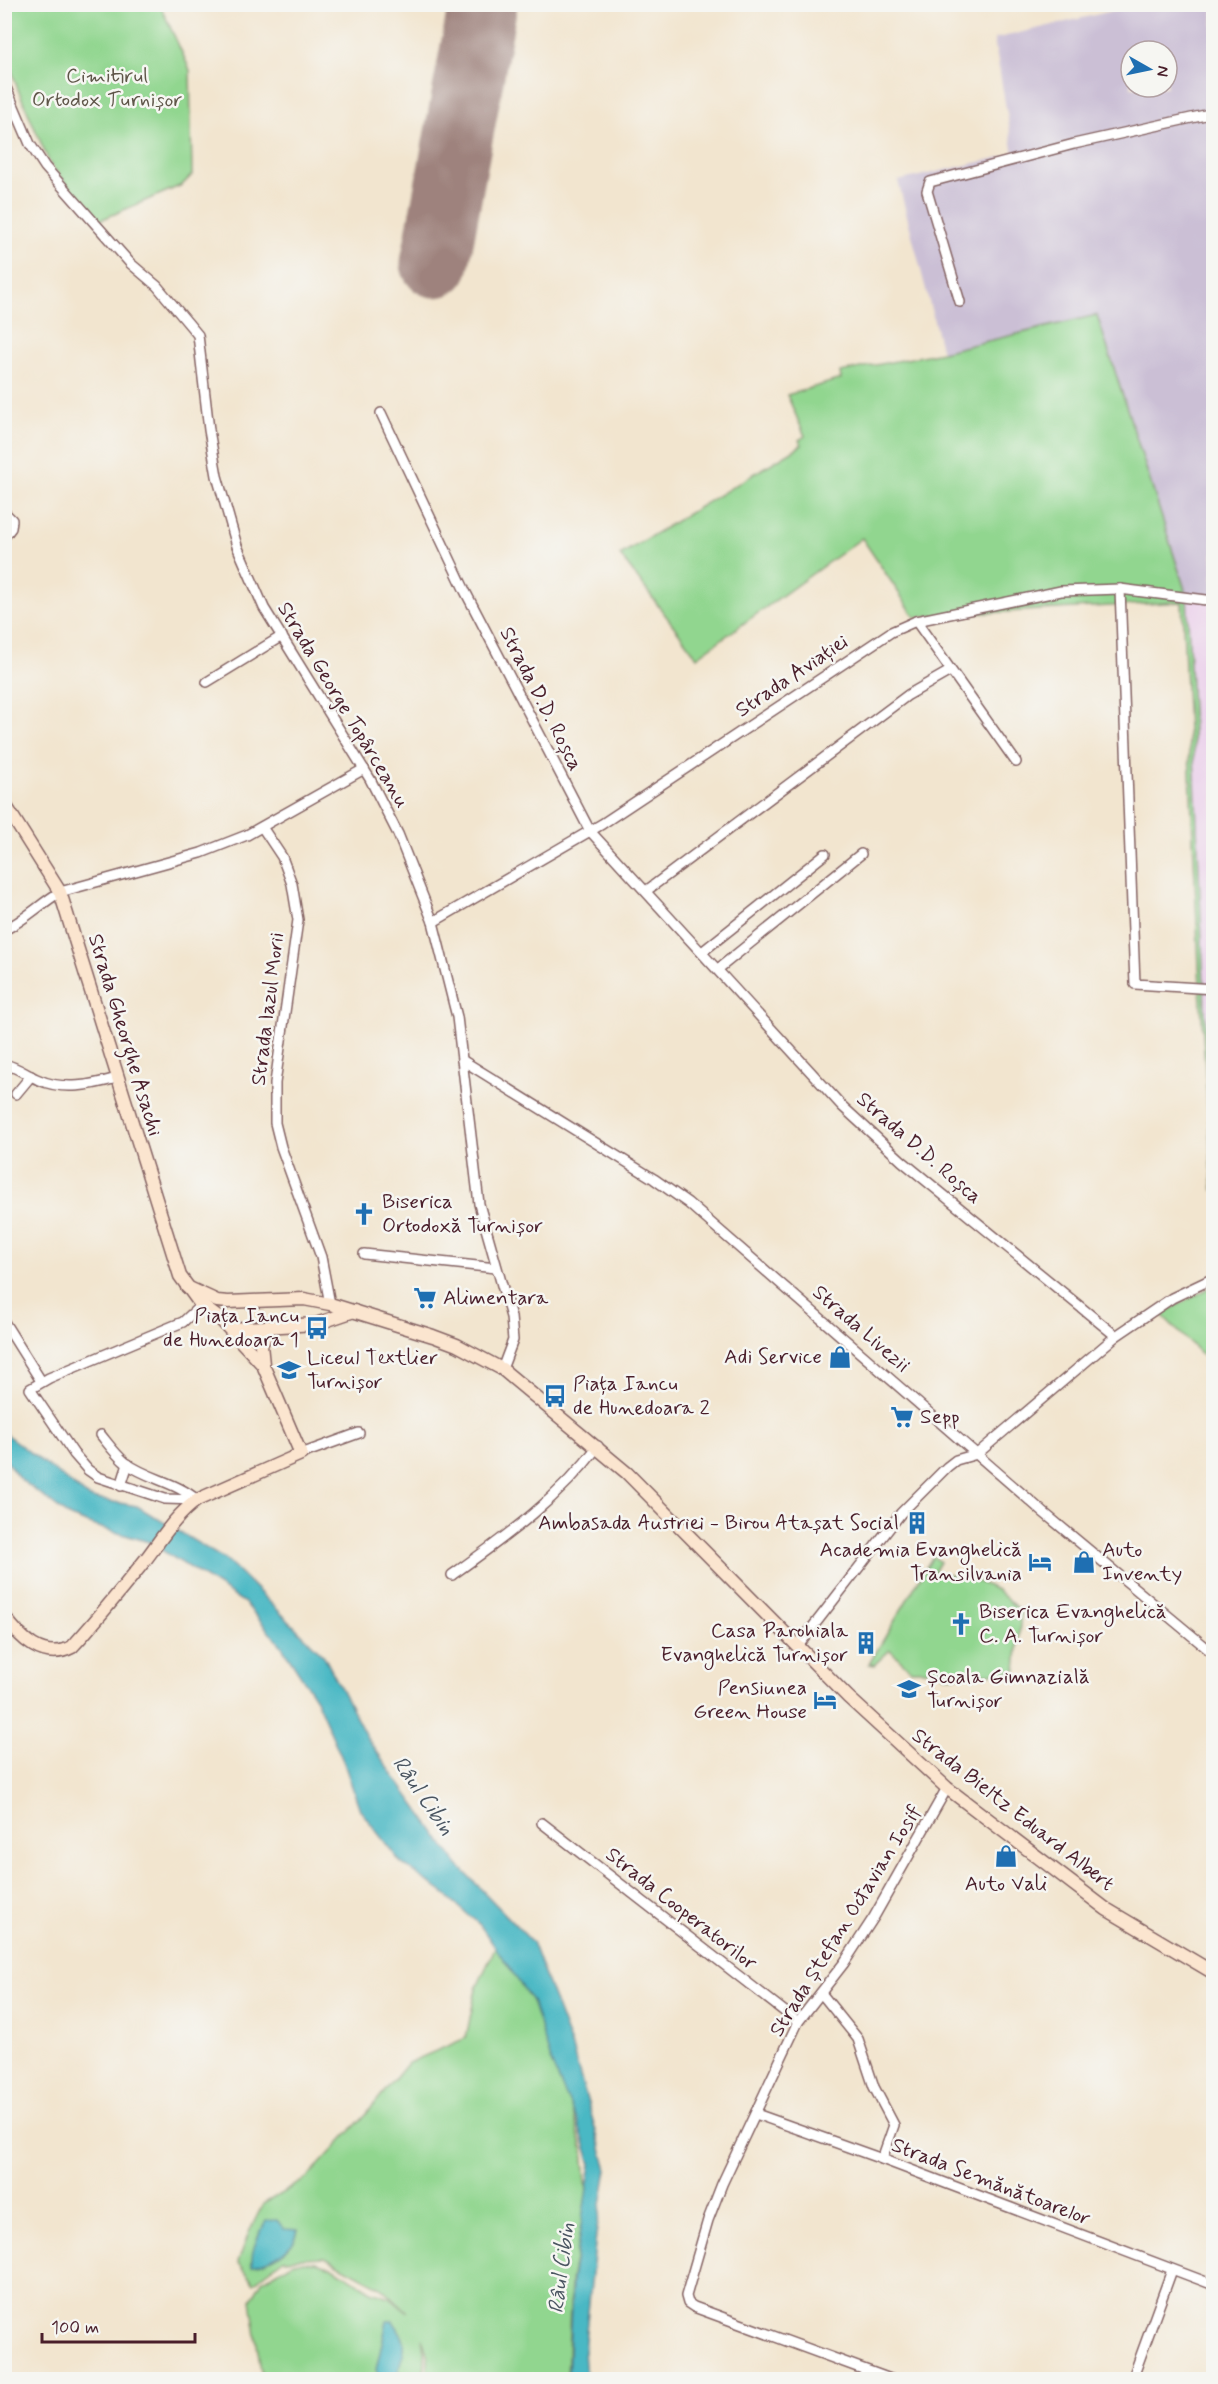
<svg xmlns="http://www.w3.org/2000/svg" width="1218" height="2384" font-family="Mynerve,sans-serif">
<rect width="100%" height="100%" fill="#f6f6f2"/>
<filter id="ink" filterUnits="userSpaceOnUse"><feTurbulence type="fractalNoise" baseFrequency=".0167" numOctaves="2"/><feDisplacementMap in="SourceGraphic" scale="12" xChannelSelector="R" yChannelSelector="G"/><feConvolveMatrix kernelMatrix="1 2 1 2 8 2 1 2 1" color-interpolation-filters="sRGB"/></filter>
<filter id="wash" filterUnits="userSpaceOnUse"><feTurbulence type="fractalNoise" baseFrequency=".008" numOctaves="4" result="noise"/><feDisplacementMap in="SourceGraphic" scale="24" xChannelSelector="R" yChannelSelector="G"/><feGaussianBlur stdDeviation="1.35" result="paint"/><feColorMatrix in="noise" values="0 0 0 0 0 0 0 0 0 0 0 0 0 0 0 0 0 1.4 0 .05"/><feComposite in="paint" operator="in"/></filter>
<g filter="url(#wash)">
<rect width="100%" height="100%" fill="#f2e5cf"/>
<!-- built -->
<polygon fill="#ebd1eb" points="1187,596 1214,597 1213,1189"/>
<!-- industrial -->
<path fill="#cbbfd5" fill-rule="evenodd" d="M1137,5H1213V597L1187,596L1097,315L942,352L898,181L1014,154L994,39ZM1131,51H1167V87H1131Z"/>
<!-- green -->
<g fill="#91d68f" stroke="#6e7a5d" stroke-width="1.5">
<polygon points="29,4 160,5 190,70 192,175 182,185 98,221 50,164 17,87 5,50 4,8"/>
<polygon points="1097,315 1187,596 1213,1191 1200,988 1182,602 915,617 862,538 697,657 620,555 802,445 799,440 805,436 787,395 841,379 840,372 942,352"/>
<polygon points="1213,1286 1213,1366 1161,1314"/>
<polygon points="933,1556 940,1562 934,1572 974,1580 997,1590 1021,1612 1016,1671 953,1676 945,1676 939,1670 911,1670 890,1650 874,1665 869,1664"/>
<polygon points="498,1942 546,2010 583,2150 587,2193 571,2281 567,2379 428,2379 428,2357 422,2338 425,2359 424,2379 262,2379 251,2300 262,2281 294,2262 316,2262 333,2267 371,2291 390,2297 408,2312 383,2288 325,2257 283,2259 254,2283 238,2262 250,2230 263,2204 306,2179 367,2113 408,2063 466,2038 476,1989"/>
</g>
<!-- water -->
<g fill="#4ab8c4" stroke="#4a6c78" stroke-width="1.5">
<polygon points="4,1430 7,1435 90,1498 137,1506 229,1562 324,1656 367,1738 457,1864 532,1942 572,2048 607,2169 596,2235 584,2351 586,2379 568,2379 572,2280 591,2164 577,2120 553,2067 532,2001 480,1925 441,1891 401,1863 360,1810 344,1763 316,1699 281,1645 245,1603 149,1542 98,1527 70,1517 19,1478 5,1459"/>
<path d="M277,2220L284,2229L298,2230C294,2252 271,2260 252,2266C250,2250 259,2235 266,2221Z"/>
<path d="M387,2321H393C414,2350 400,2350 397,2379H381L376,2370Z"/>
</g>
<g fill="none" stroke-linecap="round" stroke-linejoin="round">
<!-- runway -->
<polyline stroke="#9e827d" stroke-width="69" points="435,263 483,4"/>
</g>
</g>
<g filter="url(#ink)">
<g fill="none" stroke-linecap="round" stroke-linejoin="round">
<!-- street casing -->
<g stroke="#856464" stroke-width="12">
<g id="street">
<polyline points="4,83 30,144 45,167 130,263 157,286 198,335 209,430 217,476 237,546 264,608 370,779 398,834 433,922 457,1017 479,1204 511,1317 513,1340 502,1369"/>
<polyline points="960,302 927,191 930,182 1074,144 1214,113"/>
<polyline points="381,413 465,591 590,831 842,1106 902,1161 1116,1336"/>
<polyline points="4,512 12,520 11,528 4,537"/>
<polyline points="1120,589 1135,984 1214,989"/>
<polyline points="916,621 1016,762"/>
<polyline points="207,682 282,636"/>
<polyline points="262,827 282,857 292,884 298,920 275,1083 275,1123 281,1147 321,1257 330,1304"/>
<polyline points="646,891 908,695 950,671"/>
<polyline points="433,922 602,824 891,632 916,621 1061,591 1120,589 1214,601"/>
<path d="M4,930C25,920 40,904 60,892L201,853L247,835L364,769"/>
<polyline points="702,952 825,854"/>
<polyline points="718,969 861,854"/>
<polyline points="462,1060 654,1179 688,1203 1043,1512 1214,1654"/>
<path d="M4,1064C17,1067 27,1075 39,1080C64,1091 92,1085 117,1078"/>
<polyline points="16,1094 31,1076"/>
<polyline points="364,1254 496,1268"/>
<polyline points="4,1322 41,1381"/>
<path d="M101,1435C109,1445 116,1455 126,1463C148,1479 176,1482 197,1500"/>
<polyline points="301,1454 359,1433"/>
<polyline points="121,1486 128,1464"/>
<polyline points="197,1500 165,1499 98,1477 88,1470 74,1454 30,1389 49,1378 173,1326 183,1322 201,1305"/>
<path d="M452,1575C505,1537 559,1499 598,1446"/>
<polyline points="798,1646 901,1513 947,1467 956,1460 977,1454 1116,1336 1172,1298 1214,1278"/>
<polyline points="542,1823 798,2022"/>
<polyline points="821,1993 858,2039 874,2087 894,2125 882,2159"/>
<polyline points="756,2114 882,2159 1214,2285"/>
<polyline points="893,2380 694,2307 688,2303 686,2296 708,2220 722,2184 798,2022 844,1963 874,1917 947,1788"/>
<polyline points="1132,2380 1172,2270"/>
</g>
</g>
<!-- secondary casing -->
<g stroke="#856464" stroke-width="15">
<g id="secondary">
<path d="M4,803L60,892L180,1276L201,1305L220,1319L263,1365L301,1454L197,1500C175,1516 162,1538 146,1559C122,1589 98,1619 72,1647C43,1662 20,1638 4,1616"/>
<polyline points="187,1287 217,1301 228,1302 304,1299 330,1304 433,1336 457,1345 502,1369 627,1473 848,1697 947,1788 1106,1909 1214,1973"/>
<polyline points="231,1329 316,1324 354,1311"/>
<polyline points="263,1364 261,1345 269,1328"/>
</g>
</g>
<!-- street -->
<use href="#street" stroke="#fff" stroke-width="9"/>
<!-- secondary -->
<use href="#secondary" stroke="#fbe5cf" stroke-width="12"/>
</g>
</g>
<!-- icons -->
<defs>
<g id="church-bare" transform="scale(1.8)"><path d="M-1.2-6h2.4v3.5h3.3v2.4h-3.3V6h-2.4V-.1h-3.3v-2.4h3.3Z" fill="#1f6fb2" stroke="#f6f6f2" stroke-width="2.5" paint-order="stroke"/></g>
<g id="supermarket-bare" transform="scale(1.8)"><path d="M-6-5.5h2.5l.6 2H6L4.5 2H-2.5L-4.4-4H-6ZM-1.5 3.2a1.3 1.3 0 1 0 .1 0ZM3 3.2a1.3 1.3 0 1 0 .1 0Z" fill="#1f6fb2" stroke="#f6f6f2" stroke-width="2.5" paint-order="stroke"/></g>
<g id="bus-bare" transform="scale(1.8)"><path d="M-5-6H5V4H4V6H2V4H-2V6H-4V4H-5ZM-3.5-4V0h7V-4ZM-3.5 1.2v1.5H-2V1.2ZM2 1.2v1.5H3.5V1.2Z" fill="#1f6fb2" stroke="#f6f6f2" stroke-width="2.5" paint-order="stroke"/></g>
<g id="shop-bare" transform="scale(1.8)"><path d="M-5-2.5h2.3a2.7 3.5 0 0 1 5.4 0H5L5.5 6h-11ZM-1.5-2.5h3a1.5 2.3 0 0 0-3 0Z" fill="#1f6fb2" stroke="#f6f6f2" stroke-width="2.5" paint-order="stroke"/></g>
<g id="school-bare" transform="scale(1.8)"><path d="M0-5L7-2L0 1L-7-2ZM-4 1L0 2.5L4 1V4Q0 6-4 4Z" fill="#1f6fb2" stroke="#f6f6f2" stroke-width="2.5" paint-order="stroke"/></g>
<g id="building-bare" transform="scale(1.8)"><path d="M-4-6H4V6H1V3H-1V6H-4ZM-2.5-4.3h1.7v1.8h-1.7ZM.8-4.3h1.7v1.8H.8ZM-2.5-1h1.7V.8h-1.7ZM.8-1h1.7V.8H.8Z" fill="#1f6fb2" stroke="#f6f6f2" stroke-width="2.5" paint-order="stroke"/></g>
<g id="hotel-bare" transform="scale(1.8)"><path d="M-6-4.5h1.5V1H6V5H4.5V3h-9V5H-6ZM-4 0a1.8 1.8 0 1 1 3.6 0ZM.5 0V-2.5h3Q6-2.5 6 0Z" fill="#1f6fb2" stroke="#f6f6f2" stroke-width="2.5" paint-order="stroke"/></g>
</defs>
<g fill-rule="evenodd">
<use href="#church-bare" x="364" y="1214"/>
<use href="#supermarket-bare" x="425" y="1298"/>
<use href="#bus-bare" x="317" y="1328"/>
<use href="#shop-bare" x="840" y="1357"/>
<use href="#school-bare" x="289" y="1370"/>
<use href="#bus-bare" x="555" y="1396"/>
<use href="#supermarket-bare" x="902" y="1417"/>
<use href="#building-bare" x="917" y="1523"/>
<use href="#hotel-bare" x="1040" y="1562"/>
<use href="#shop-bare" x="1084" y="1562"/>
<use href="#church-bare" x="961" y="1624"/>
<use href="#building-bare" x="866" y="1643"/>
<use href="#school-bare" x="909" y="1689"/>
<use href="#hotel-bare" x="825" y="1700"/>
<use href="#shop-bare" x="1006" y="1856"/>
</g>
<g text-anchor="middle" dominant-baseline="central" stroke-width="5" stroke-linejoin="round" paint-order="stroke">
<!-- park labels -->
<g font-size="21" fill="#5f5649" stroke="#f6f6f2">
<text x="107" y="76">Cimitirul<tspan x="107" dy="24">Ortodox Turnișor</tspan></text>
</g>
<!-- street labels -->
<g font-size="21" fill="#4a1f2b" stroke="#f6f6f2">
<text transform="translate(792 676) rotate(-34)">Strada Aviației</text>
<text transform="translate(541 699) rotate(63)">Strada D.D. Roșca</text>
<text transform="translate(343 705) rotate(59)">Strada George Topârceanu</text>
<text transform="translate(268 1009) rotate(-83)">Strada Iazul Morii</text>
<text transform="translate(125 1035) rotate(73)">Strada Gheorghe Asachi</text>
<text transform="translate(919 1148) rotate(41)">Strada D.D. Roșca</text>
<text transform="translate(861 1329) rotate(41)">Strada Livezii</text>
<text transform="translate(1013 1810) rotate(38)">Strada Bieltz Eduard Albert</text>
<text transform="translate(681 1909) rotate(38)">Strada Cooperatorilor</text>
<text transform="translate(846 1921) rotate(-58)">Strada Ștefan Octavian Iosif</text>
<text transform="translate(991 2182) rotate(21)">Strada Semănătoarelor</text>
</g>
<!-- poi labels -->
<g font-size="21" fill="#4a1f2b" stroke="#f6f6f2" text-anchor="start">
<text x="382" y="1202">Biserica<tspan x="382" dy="24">Ortodoxă Turnișor</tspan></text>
<text x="443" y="1298">Alimentara</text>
<text x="299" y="1316" text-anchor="end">Piața Iancu<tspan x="299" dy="24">de Hunedoara 1</tspan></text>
<text x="822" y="1357" text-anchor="end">Adi Service</text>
<text x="307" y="1358">Liceul Textlier<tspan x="307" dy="24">Turnișor</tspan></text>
<text x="573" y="1384">Piața Iancu<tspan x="573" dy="24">de Hunedoara 2</tspan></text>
<text x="920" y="1417">Sepp</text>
<text x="899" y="1523" text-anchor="end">Ambasada Austriei - Birou Atașat Social</text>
<text x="1022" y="1550" text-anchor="end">Academia Evanghelică<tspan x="1022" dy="24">Transilvania</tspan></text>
<text x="1102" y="1550">Auto<tspan x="1102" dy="24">Inventy</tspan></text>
<text x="979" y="1612">Biserica Evanghelică<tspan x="979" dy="24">C. A. Turnișor</tspan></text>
<text x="848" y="1631" text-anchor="end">Casa Parohiala<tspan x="848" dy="24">Evanghelică Turnișor</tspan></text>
<text x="927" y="1677">Școala Gimnazială<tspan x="927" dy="24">Turnișor</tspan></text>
<text x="807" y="1688" text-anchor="end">Pensiunea<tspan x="807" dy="24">Green House</tspan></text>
<text x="1006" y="1884" text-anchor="middle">Auto Vali</text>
</g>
<!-- water labels -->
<g font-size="22" font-style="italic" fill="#4a5561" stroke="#f6f6f2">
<text transform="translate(423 1796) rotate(55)">Râul Cibin</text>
<text transform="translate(562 2268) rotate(-83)">Râul Cibin</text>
</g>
</g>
<!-- margin -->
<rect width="1218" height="2384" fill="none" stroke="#f6f6f2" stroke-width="24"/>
<!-- north arrow -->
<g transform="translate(1149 69) rotate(99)"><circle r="28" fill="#f6f6f2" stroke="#b1a0a2" stroke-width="1.5"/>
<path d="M0-4.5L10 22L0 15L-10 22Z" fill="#1f6fb2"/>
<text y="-9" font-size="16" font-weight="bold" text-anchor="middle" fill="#4a1f2b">N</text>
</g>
<!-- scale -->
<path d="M42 2333v9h153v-9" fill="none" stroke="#4a1f2b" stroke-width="3"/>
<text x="51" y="2333" font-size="18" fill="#4a1f2b" stroke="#f6f6f2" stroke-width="4.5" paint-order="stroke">100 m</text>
</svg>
